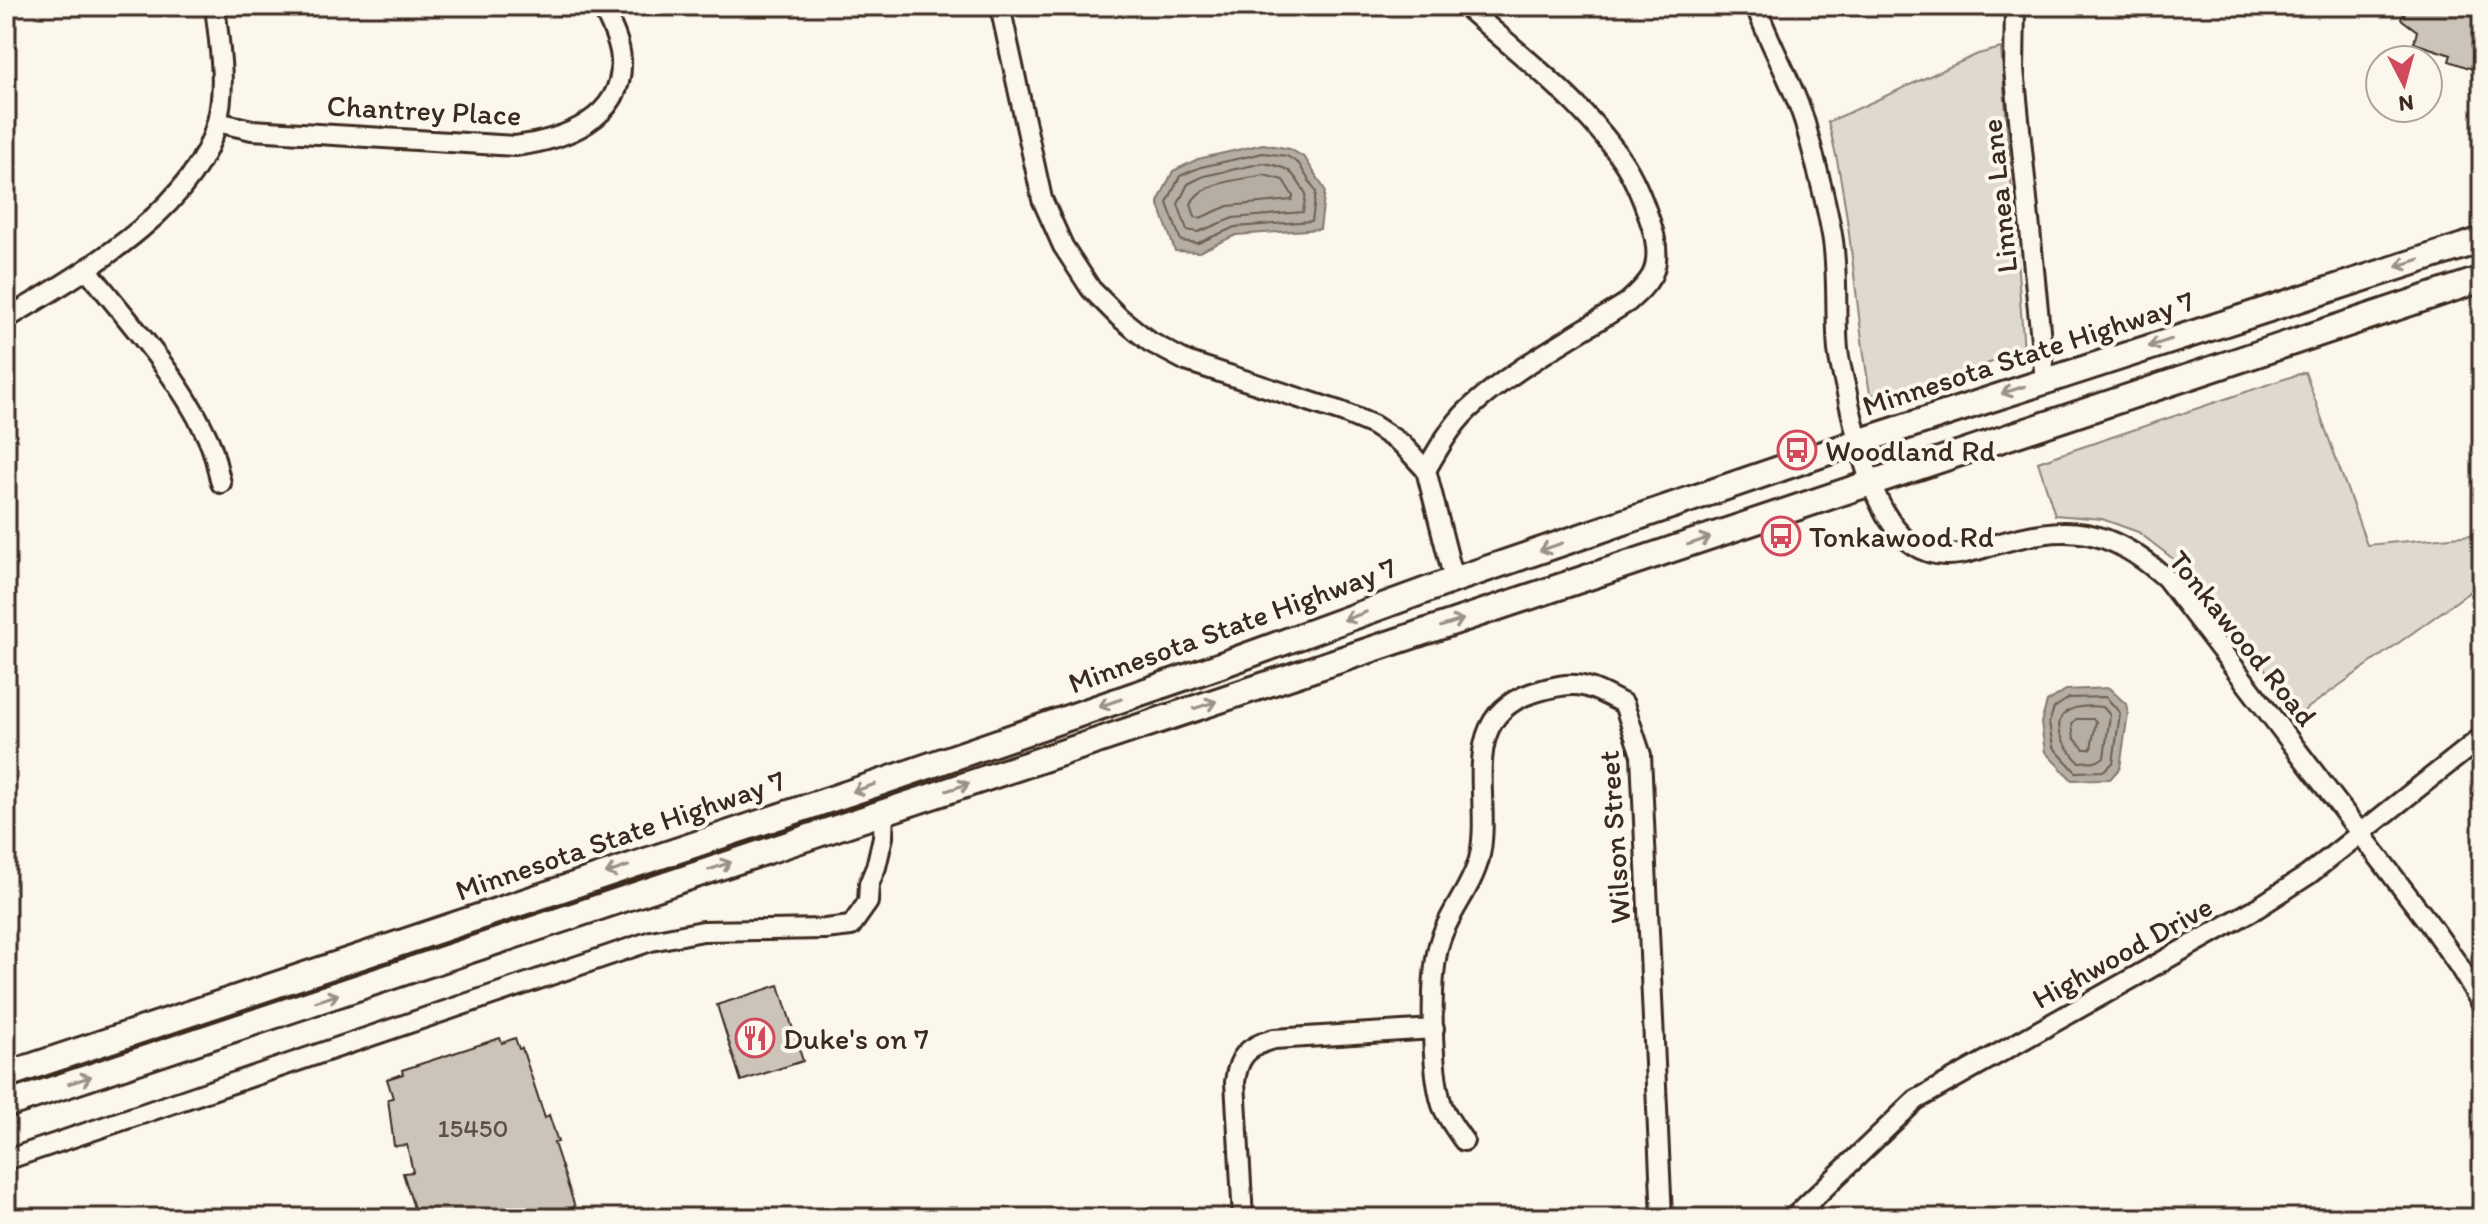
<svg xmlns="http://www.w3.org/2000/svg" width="2488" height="1224" font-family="Itim,sans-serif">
<rect width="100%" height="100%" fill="#fbf7ec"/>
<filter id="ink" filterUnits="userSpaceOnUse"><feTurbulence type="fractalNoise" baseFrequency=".0125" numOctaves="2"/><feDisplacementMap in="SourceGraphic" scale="16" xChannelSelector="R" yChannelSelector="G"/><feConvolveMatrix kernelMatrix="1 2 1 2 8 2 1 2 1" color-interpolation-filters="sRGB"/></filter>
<g filter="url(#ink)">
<!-- green -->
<g fill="#dfd9ce" stroke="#8d8276" stroke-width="2">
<path d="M2001,48L2024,351L1883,400L1870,393C1854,303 1852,211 1828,122L1978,54Z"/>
<polygon points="2305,372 2367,545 2482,534 2482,583 2301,713 2176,561 2138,532 2102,519 2055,515 2038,462"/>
</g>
<!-- water -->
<g fill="#b6aea2" stroke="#85796d" stroke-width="2">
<polygon points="1263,144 1290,149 1305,158 1325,190 1320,229 1236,235 1199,252 1175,251 1158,202 1173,171 1198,159"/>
<polygon points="2109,688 2126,704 2128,713 2120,768 2110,779 2072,780 2045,752 2041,723 2047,702 2066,690"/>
</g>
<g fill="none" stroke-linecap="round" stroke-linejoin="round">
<!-- shore -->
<g stroke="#6c5f53" stroke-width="2">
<polygon points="1263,153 1287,156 1299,164 1316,192 1312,221 1235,227 1198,243 1181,241 1167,203 1180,176 1201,167"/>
<path d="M1263,163C1290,167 1292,171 1306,194L1303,212L1233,218L1198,232L1187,230L1178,204L1188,184L1204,176Z"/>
<path d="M1264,175L1283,180L1293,196L1292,200L1228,206L1200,218L1195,217L1191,204C1201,181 1241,180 1264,175Z"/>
<polygon points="2106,697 2120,713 2113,763 2103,771 2076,772 2053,747 2049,723 2054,708 2069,698"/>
<path d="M2103,707L2110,715L2104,757L2098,761L2079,762C2047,729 2053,701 2103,707Z"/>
<polygon points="2076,719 2093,719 2096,721 2091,749 2084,749 2074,738 2072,724"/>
</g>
</g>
<!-- building -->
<g fill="#ccc4b9" stroke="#3b2a1e" stroke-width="2">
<polygon points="2408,6 2482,6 2482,67 2475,70 2449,61 2451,55 2414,43 2417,31 2401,19"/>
<polygon points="779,985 803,1061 741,1081 717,1005"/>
<polygon points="500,1038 502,1043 515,1038 519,1049 522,1048 545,1118 549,1115 558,1142 554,1143 575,1207 541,1218 417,1218 403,1173 413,1172 407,1145 394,1146 388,1099 393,1098 387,1079 403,1074 402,1070"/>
</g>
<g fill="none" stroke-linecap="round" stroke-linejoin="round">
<!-- minor casing -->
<g stroke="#3b2a1e" stroke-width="24">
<g id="minor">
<polyline points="1000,6 1042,199 1063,246 1091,289 1119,317 1150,342 1186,361 1342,412 1373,425 1402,444 1426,470 1454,580"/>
<path d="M1756,6C1770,46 1793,83 1805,123C1815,161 1827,202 1833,241C1838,277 1835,314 1838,350C1840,368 1846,386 1849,403C1860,449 1877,537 1928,552C1950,559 1972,552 1993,545C2067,523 2107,526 2166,578L2431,926L2459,966L2482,1004"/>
<polyline points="2015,6 2014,69 2045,380"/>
<path d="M217,122L252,130L515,146C563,140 624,119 621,60C620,41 610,23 602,6"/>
<path d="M87,269C128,321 183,381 209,441C215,454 217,469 221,483"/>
<path d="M6,319C78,275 195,211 217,122C227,85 219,44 215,6"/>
<path d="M1426,470C1438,449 1451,426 1469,409C1512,369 1577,335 1628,302C1637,294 1646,286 1652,275C1660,258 1656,238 1650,221C1643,200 1635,179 1622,160C1583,102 1518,53 1465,6"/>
<path d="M1464,1141C1456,1130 1447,1118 1442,1105C1431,1070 1429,976 1440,941C1449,912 1471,889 1479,859C1494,800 1454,719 1532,693C1576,679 1584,683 1624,704L1641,755L1662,1218"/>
<polyline points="6,1160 651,941 703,931 825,929 851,926 868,902 869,884 876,867 883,837 884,812"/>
<path d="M1243,1218L1235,1082C1238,1056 1248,1046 1274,1039L1434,1029"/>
<polyline points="1793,1218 1916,1100 2257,908 2308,875 2482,737"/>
</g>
</g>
<!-- major casing -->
<g stroke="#3b2a1e" stroke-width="30">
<g id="major">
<polyline points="6,1075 876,784 1224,664 1454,580 1858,442 2482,240"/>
<polyline points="6,1105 2482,279"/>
</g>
</g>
<!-- minor -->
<use href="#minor" stroke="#fbf7ec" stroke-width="18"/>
<!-- major -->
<use href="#major" stroke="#fbf7ec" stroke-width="24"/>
</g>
<!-- one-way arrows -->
<defs><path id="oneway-shaft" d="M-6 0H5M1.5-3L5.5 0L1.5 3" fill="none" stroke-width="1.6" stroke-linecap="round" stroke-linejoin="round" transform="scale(2)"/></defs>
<g stroke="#9b9085">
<use href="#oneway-shaft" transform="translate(2408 263) rotate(162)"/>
<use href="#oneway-shaft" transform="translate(2160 343) rotate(162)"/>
<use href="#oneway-shaft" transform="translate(2013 390) rotate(162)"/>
<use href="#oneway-shaft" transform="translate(1699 541) rotate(-18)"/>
<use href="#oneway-shaft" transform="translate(1551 547) rotate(161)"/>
<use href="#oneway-shaft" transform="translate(1355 616) rotate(160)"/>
<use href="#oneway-shaft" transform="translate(1452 623) rotate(-18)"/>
<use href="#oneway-shaft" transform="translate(1110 703) rotate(161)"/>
<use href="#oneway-shaft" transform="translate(1205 705) rotate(-18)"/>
<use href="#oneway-shaft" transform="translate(958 787) rotate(-18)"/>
<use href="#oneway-shaft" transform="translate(864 788) rotate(161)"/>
<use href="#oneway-shaft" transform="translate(720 866) rotate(-19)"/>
<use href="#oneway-shaft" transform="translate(617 870) rotate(161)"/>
<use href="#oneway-shaft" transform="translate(327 998) rotate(-18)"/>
<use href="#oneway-shaft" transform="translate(80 1080) rotate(-18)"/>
</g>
</g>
<!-- icons -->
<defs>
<g id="bus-ring" transform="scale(2)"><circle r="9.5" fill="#fbf7ec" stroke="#d1495b" stroke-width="1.5"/><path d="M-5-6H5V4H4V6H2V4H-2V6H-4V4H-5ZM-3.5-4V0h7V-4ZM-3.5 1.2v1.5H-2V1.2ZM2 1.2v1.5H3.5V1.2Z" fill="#d1495b"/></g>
<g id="restaurant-ring" transform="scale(2)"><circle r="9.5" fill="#fbf7ec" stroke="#d1495b" stroke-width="1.5"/><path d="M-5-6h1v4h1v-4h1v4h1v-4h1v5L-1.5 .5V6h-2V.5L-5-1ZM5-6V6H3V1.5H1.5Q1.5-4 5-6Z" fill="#d1495b"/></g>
</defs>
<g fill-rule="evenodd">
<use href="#bus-ring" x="1797" y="450"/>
<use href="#bus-ring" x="1781" y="536"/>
<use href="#restaurant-ring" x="755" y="1038"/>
</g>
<g text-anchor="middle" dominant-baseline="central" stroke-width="8" stroke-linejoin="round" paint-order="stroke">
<!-- number labels -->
<g font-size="26" fill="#5f5045">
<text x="473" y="1128">15450</text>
</g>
<!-- street labels -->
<g font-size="30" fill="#3b2a1e" stroke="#fbf7ec">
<text transform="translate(424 110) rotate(3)">Chantrey Place</text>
<text transform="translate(1999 196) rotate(-96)">Linnea Lane</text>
<text transform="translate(2028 353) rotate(-18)">Minnesota State Highway 7</text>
<text transform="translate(1232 625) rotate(-20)">Minnesota State Highway 7</text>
<text transform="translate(2243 638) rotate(51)">Tonkawood Road</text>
<text transform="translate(620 835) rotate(-19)">Minnesota State Highway 7</text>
<text transform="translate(1614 837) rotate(-94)">Wilson Street</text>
<text transform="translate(2122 952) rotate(-29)">Highwood Drive</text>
</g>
<!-- poi labels -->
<g font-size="30" fill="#3b2a1e" stroke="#fbf7ec" text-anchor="start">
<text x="1825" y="450">Woodland Rd</text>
<text x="1809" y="536">Tonkawood Rd</text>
<text x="783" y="1038">Duke's on 7</text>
</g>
</g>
<!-- margin -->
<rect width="2488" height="1224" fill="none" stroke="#fbf7ec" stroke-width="32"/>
<rect x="16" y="16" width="2456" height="1192" fill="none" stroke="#3b2a1e" stroke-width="3" filter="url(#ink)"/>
<!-- north arrow -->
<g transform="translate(2404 84) rotate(174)"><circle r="38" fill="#fbf7ec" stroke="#aea59a" stroke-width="2"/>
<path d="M0-6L14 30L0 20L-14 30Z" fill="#d1495b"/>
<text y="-12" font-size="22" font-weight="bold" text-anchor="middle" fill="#3b2a1e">N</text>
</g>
</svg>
